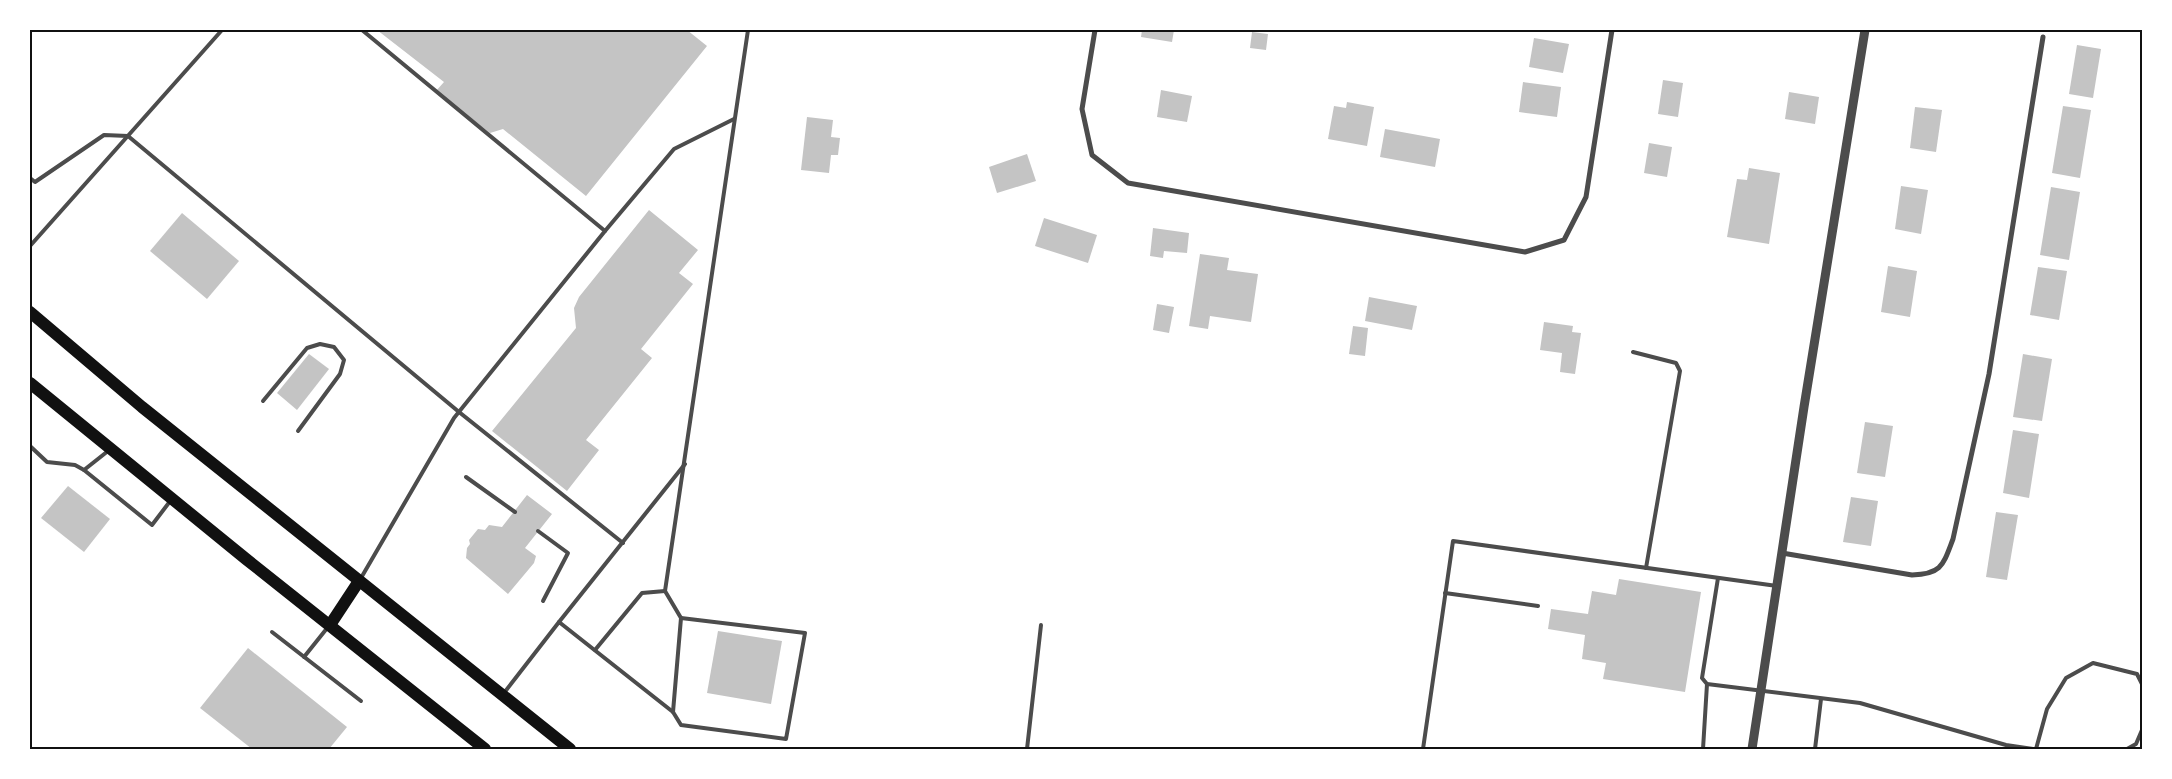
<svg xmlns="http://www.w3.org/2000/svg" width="2172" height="779" font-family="Barlow,sans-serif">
<rect width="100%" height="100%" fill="#fff"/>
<!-- building -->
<g fill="#c4c4c4">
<polygon points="377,30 687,30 707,46 586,196 503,129 490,133 436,91 444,82"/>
<polygon points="1142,30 1174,30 1172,42 1141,37"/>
<polygon points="1252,32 1268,34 1266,50 1250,48"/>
<polygon points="1534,38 1569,44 1563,73 1529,67"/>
<polygon points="2077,45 2101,49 2093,98 2069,94"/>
<polygon points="1663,80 1683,83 1678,117 1658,114"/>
<polygon points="1523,82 1561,87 1557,117 1519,112"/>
<polygon points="1161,90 1192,96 1187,122 1157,117"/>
<polygon points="1789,92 1819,97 1815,124 1785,119"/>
<polygon points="1347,102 1374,107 1367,146 1328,139 1334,106 1346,108"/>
<polygon points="2063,106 2091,110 2080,178 2052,173"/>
<polygon points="1915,107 1942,110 1936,152 1910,148"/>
<polygon points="807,117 833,120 831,137 840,138 838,155 831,155 829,173 801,170"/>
<polygon points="1385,129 1440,139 1435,167 1380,157"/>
<polygon points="1649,143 1672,147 1667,177 1644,173"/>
<polygon points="1027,154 1036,181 997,193 989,167"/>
<polygon points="1749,168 1780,173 1769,244 1727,237 1737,179 1747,180"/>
<polygon points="1901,186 1928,190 1921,234 1895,229"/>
<polygon points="2051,187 2080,192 2069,260 2040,255"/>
<polygon points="649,210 698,250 679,273 693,284 641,349 652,358 586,440 599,450 567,491 492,431 576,328 574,308 579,297"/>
<polygon points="182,213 239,261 207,299 150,251"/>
<polygon points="1044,218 1097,235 1088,263 1035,246"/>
<polygon points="1153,228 1189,233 1187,253 1164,251 1163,258 1150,256"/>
<polygon points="1200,254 1229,258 1227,270 1258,274 1251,322 1210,316 1208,329 1189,326"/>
<polygon points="1888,266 1917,271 1910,317 1881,312"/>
<polygon points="2038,267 2067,271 2059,320 2030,315"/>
<polygon points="1369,297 1417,306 1412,330 1365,321"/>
<polygon points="1157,304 1174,307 1169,333 1153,330"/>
<polygon points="1544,322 1573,326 1572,332 1581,333 1575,374 1560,372 1562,353 1540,350"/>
<polygon points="1353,326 1368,328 1365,356 1349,354"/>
<polygon points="309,354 329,369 297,410 277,393"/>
<polygon points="2023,354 2052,359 2042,421 2013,417"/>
<polygon points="1865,422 1893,426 1885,477 1857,473"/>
<polygon points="2013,430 2039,434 2029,498 2003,493"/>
<polygon points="68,486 110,519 84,552 41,518"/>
<polygon points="527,495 552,514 525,548 536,556 534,563 508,594 466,558 467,548 470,544 469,540 478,529 485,530 489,525 502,527"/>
<polygon points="1851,497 1878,501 1871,546 1843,542"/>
<polygon points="1996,512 2018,515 2007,580 1986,577"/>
<polygon points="1619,579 1701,592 1685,692 1603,679 1606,663 1582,659 1585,635 1548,629 1551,609 1588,614 1592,591 1616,595"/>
<polygon points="718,631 782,641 771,704 707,693"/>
<polygon points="248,648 347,727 329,749 252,749 200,708"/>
</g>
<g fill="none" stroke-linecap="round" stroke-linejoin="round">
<!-- service -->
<g stroke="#4c4c4c" stroke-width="4">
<polyline points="30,178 35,182 104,135 128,136 459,412 623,543"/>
<polyline points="605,231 674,149 734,119"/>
<polyline points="30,246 222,30"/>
<polyline points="1633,352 1676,363 1680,371 1646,568"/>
<polyline points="263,401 307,348 320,344 334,347 344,360 340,374 298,431"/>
<polyline points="30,446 47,462 75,465 84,470 108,451"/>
<polyline points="84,470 152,525 171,500"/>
<polyline points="466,477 515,512"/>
<polyline points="538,531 568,553 543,601"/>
<polyline points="361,578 454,418 605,231 362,30"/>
<polyline points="1718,578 1702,678 1707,684 1860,703 2006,745 2033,749"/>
<polyline points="1445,593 1538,606"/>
<polyline points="559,622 685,464"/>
<polyline points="272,632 361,701"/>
<polyline points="595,650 642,593 665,591"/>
<polyline points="304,657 328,627"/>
<polyline points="504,693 559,622 673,712 681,725 786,739 805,633 681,618"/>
<polyline points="673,712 681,618 665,591 748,30"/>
<polyline points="1027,749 1041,625"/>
<polyline points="1423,749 1453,541 1777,586"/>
<polyline points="1703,749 1707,684"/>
<polyline points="1815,749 1821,699"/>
<polyline points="2036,749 2047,709 2066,678 2093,663 2137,674 2142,684"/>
<polyline points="2127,749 2136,744 2142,730"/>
</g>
<!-- minor -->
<g stroke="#4c4c4c" stroke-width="5">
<polyline points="1095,30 1082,109 1092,155 1128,183 1525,252 1564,240 1586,197 1612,30"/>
<path d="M1782,553L1912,575C1942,574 1943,565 1953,539L1989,374L2043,37"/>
</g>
<!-- tertiary -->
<polyline stroke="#4c4c4c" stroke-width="9" points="1752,749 1804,407 1865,30"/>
<!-- primary -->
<g stroke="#111" stroke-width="12">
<polyline points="30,312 142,407 570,749"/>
<polyline points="30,383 246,559 485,749"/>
<polyline points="330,625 359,581"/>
</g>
</g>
<!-- border -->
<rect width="2172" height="779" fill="none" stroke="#ffffff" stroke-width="62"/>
<rect x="31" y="31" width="2110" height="717" fill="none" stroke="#111" stroke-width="2"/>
</svg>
